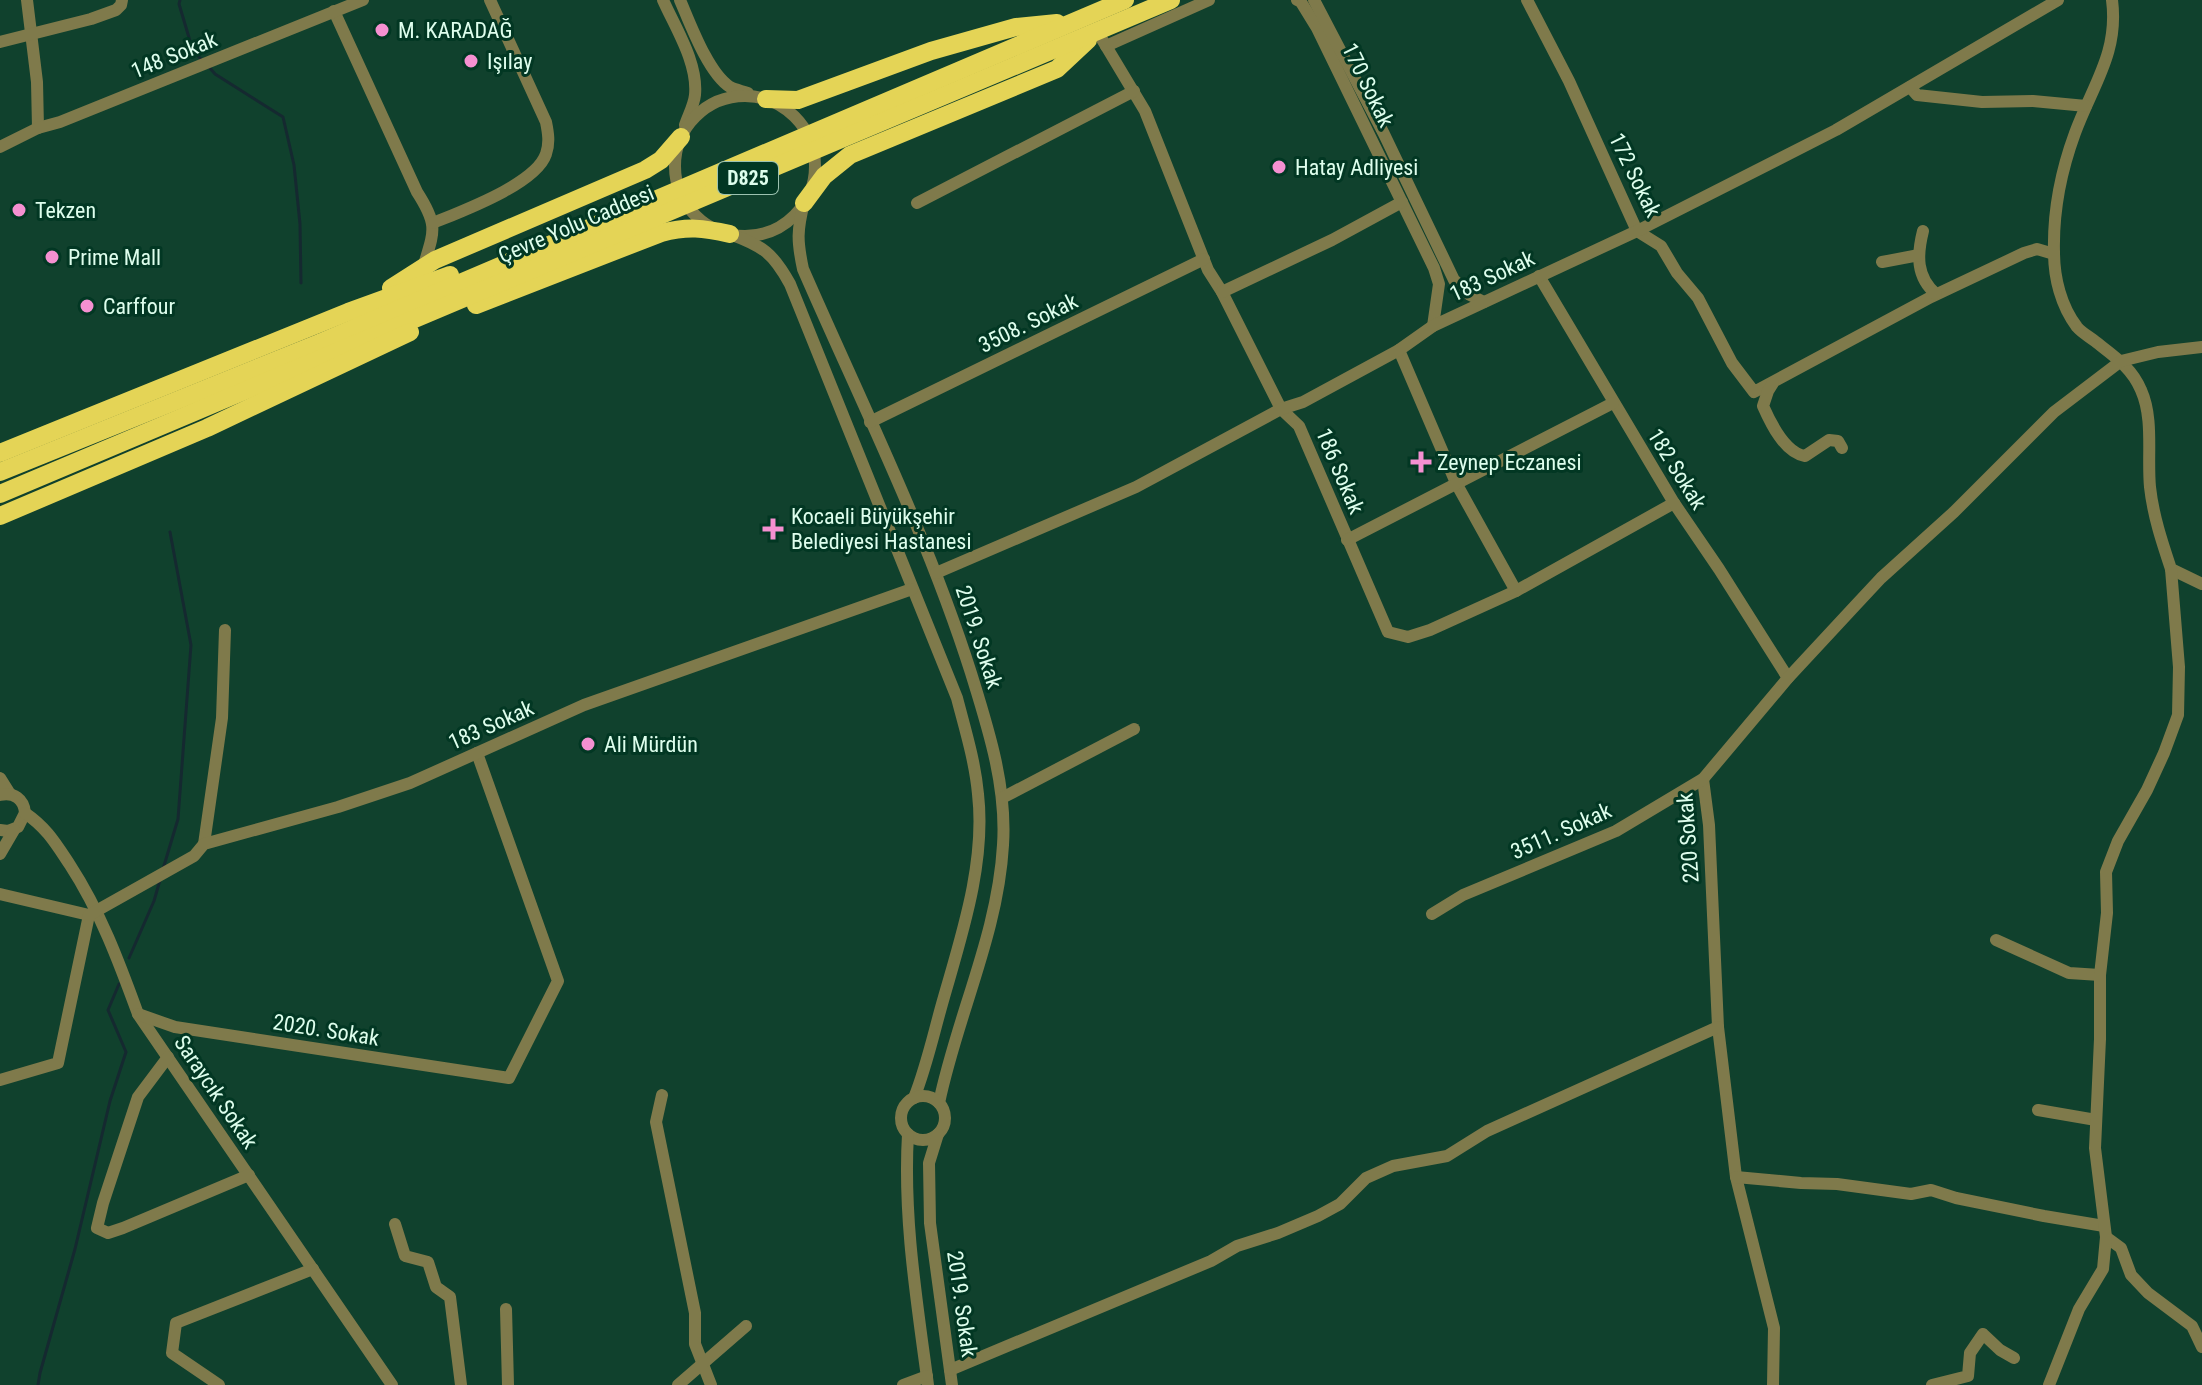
<svg xmlns="http://www.w3.org/2000/svg" width="2202" height="1385" font-family="'Roboto Condensed',sans-serif">
<rect width="100%" height="100%" fill="#10412d"/>
<g fill="none" stroke-linecap="round" stroke-linejoin="round">
<!-- stream -->
<g stroke="#152930" stroke-width="3">
<polyline points="180,0 179,4 193,51 201,59"/>
<polyline points="209,67 215,74 283,117 294,165 300,224 301,283"/>
<polyline points="163,869 178,819 191,645 170,532"/>
<polyline points="129,958 154,901 160,880"/>
<polyline points="38,1385 40,1373 75,1249 110,1101 126,1052 108,1010 119,984"/>
</g>
<!-- minor -->
<g stroke="#7f7a4b" stroke-width="12">
<polyline points="27,0 37,82 38,128"/>
<path d="M663,0C676,29 698,63 695,95C694,105 688,116 685,125"/>
<path d="M680,0C690,23 708,73 730,87C735,90 743,91 748,93"/>
<polyline points="1297,0 1301,2 1317,28 1434,268 1439,284 1433,326"/>
<polyline points="1314,0 1384,134 1454,280 1470,295 1484,302"/>
<polyline points="1527,0 1569,81 1637,231 1661,246 1677,273 1698,298 1732,363 1754,392 1931,297 2024,253 2037,249 2054,254"/>
<path d="M2112,0C2119,53 2092,86 2075,133C2061,171 2053,212 2054,252C2054,278 2061,306 2077,327C2082,333 2090,337 2096,342C2114,356 2132,368 2141,390C2154,419 2147,455 2150,487C2153,515 2162,542 2171,569L2202,584"/>
<path d="M334,11L417,192C439,226 434,231 423,268"/>
<polyline points="1097,31 1145,111 1208,270 1222,292 1281,409 1299,426 1388,632 1408,637 1430,630 1516,591 1674,503"/>
<polyline points="0,42 91,19 116,10 121,5 122,0"/>
<polyline points="1106,46 1209,0"/>
<polyline points="1910,87 1917,95 1982,102 2033,101 2086,106"/>
<circle cx="745" cy="166" r="70"/>
<polyline points="0,147 38,128 60,122 363,0"/>
<path d="M804,203C797,230 797,241 803,269C861,402 927,534 971,673C988,728 1007,786 1003,845C998,934 957,1016 939,1103"/>
<polyline points="917,203 1134,91"/>
<path d="M433,223C462,211 536,184 546,154C550,143 548,132 546,122L490,0"/>
<path d="M1923,231C1917,255 1916,277 1936,294"/>
<path d="M730,234C763,246 773,253 790,284L957,698C965,729 975,761 978,794C986,864 961,937 942,1004C933,1036 926,1068 914,1098"/>
<polyline points="1882,262 1919,255"/>
<polyline points="1539,276 1674,503 1719,569 1788,678"/>
<polyline points="1222,292 1332,240 1402,202"/>
<polyline points="1399,350 1456,483 1516,591"/>
<path d="M1773,383L1768,391L1763,406C1771,424 1785,453 1805,456L1829,440L1838,441L1842,448"/>
<polyline points="870,422 1204,259"/>
<polyline points="1347,540 1613,403"/>
<polyline points="936,573 1136,487 1281,409 1303,402 1399,350 1433,326 1637,231 1836,130 2058,0"/>
<polyline points="0,778 10,794"/>
<polyline points="1703,779 1709,825 1718,1027 1736,1177 1774,1328 1773,1385"/>
<path d="M0,795C14,792 24,799 25,813L18,827L8,831L0,830"/>
<polyline points="1002,798 1134,729"/>
<path d="M25,813C47,828 56,844 70,865C100,911 119,962 138,1014L392,1385"/>
<polyline points="204,844 222,718 225,630"/>
<polyline points="0,854 14,830"/>
<polyline points="0,894 89,915"/>
<polyline points="1432,914 1463,895 1616,831 1703,779 1788,678 1853,608 1881,578 1954,512 2054,412 2121,361 2158,352 2202,347"/>
<polyline points="1996,940 2069,973 2100,975"/>
<polyline points="138,1014 175,1027 509,1078 558,981 477,753"/>
<polyline points="168,1057 138,1097 103,1203 97,1228 108,1233 123,1228 249,1175"/>
<polyline points="0,1080 58,1063 89,915 194,856 204,844 338,807 410,783 584,705 912,589"/>
<polyline points="662,1095 656,1122 695,1313 695,1344 711,1385"/>
<circle cx="923" cy="1118" r="22"/>
<polyline points="2038,1110 2096,1120"/>
<path d="M908,1134C903,1218 917,1302 928,1385"/>
<polyline points="938,1134 929,1163 930,1223 952,1385"/>
<polyline points="1736,1177 1801,1183 1837,1184 1911,1194 1931,1190 1956,1198 2044,1216 2104,1226"/>
<polyline points="395,1224 405,1256 428,1262 436,1287 450,1297 461,1385"/>
<polyline points="2106,1237 2121,1248 2131,1275 2148,1293 2192,1326 2202,1347"/>
<polyline points="506,1309 508,1385"/>
<polyline points="950,1370 1211,1261 1237,1246 1278,1233 1318,1216 1340,1204 1366,1178 1393,1166 1447,1156 1487,1131 1718,1027"/>
<polyline points="219,1385 172,1353 176,1323 313,1269"/>
<polyline points="678,1385 746,1326"/>
<polyline points="903,1385 927,1376"/>
<polyline points="1932,1385 1968,1376 1970,1353 1983,1334 2000,1350 2014,1358"/>
<polyline points="2049,1385 2079,1309 2103,1269 2106,1237 2095,1148 2100,1039 2100,975 2107,913 2106,872 2118,841 2147,790 2164,753 2178,715 2179,667 2171,569"/>
</g>
<!-- highway -->
<g stroke="#e4d456" stroke-width="18">
<polyline points="766,99 798,100 931,51 1016,27 1057,23"/>
<polyline points="804,203 824,176 850,155 1057,69 1088,40"/>
<polyline points="391,288 435,260 645,170 661,160 681,137"/>
<path d="M476,305L661,233C688,226 703,228 730,234"/>
<polyline points="0,453 348,312 450,275"/>
<polyline points="0,472 319,343 1125,0"/>
<polyline points="0,494 1171,0"/>
<polyline points="0,516 207,428 410,332"/>
</g>
</g>
<!-- markers -->
<g fill="#f590d1" stroke="#023723" stroke-width="3">
<circle cx="382" cy="30" r="8"/>
<circle cx="471" cy="61" r="8"/>
<circle cx="1279" cy="167" r="8"/>
<circle cx="19" cy="210" r="8"/>
<circle cx="52" cy="257" r="8"/>
<circle cx="87" cy="306" r="8"/>
<path d="M1417 450h8v8h8v8h-8v8h-8v-8h-8v-8h8z"/>
<path d="M769 517h8v8h8v8h-8v8h-8v-8h-8v-8h8z"/>
<circle cx="588" cy="744" r="8"/>
</g>
<g text-anchor="middle" dominant-baseline="central" stroke-width="6" stroke-linejoin="round" paint-order="stroke">
<!-- shield labels -->
<rect fill="#023723" stroke="#9cc2b0" stroke-width="2" x="718" y="162" width="60" height="32" rx="6"/>
<g font-size="20" font-weight="bold" fill="#defeed">
<text x="748" y="178">D825</text>
</g>
<!-- poi labels -->
<g font-size="22" fill="#defeed" stroke="#023723" text-anchor="start">
<text x="398" y="30">M. KARADAĞ</text>
<text x="487" y="61">Işılay</text>
<text x="1295" y="167">Hatay Adliyesi</text>
<text x="35" y="210">Tekzen</text>
<text x="68" y="257">Prime Mall</text>
<text x="103" y="306">Carffour</text>
<text x="1437" y="462">Zeynep Eczanesi</text>
<text x="791" y="516">Kocaeli Büyükşehir<tspan x="791" dy="25">Belediyesi Hastanesi</tspan></text>
<text x="604" y="744">Ali Mürdün</text>
</g>
<!-- street labels -->
<g font-size="22" fill="#defeed" stroke="#023723">
<text transform="translate(174 55) rotate(-22)">148 Sokak</text>
<text transform="translate(1368 85) rotate(64)">170 Sokak</text>
<text transform="translate(1635 175) rotate(64)">172 Sokak</text>
<text transform="translate(576 224) rotate(-23)">Çevre Yolu Caddesi</text>
<text transform="translate(1492 276) rotate(-25)">183 Sokak</text>
<text transform="translate(1028 323) rotate(-26)">3508. Sokak</text>
<text transform="translate(1677 469) rotate(58)">182 Sokak</text>
<text transform="translate(1340 471) rotate(67)">186 Sokak</text>
<text transform="translate(979 637) rotate(72)">2019. Sokak</text>
<text transform="translate(491 725) rotate(-24)">183 Sokak</text>
<text transform="translate(1561 831) rotate(-24)">3511. Sokak</text>
<text transform="translate(1688 838) rotate(-94)">220 Sokak</text>
<text transform="translate(326 1030) rotate(9)">2020. Sokak</text>
<text transform="translate(216 1092) rotate(56)">Saraycık Sokak</text>
<text transform="translate(962 1304) rotate(82)">2019. Sokak</text>
</g>
</g>
</svg>
